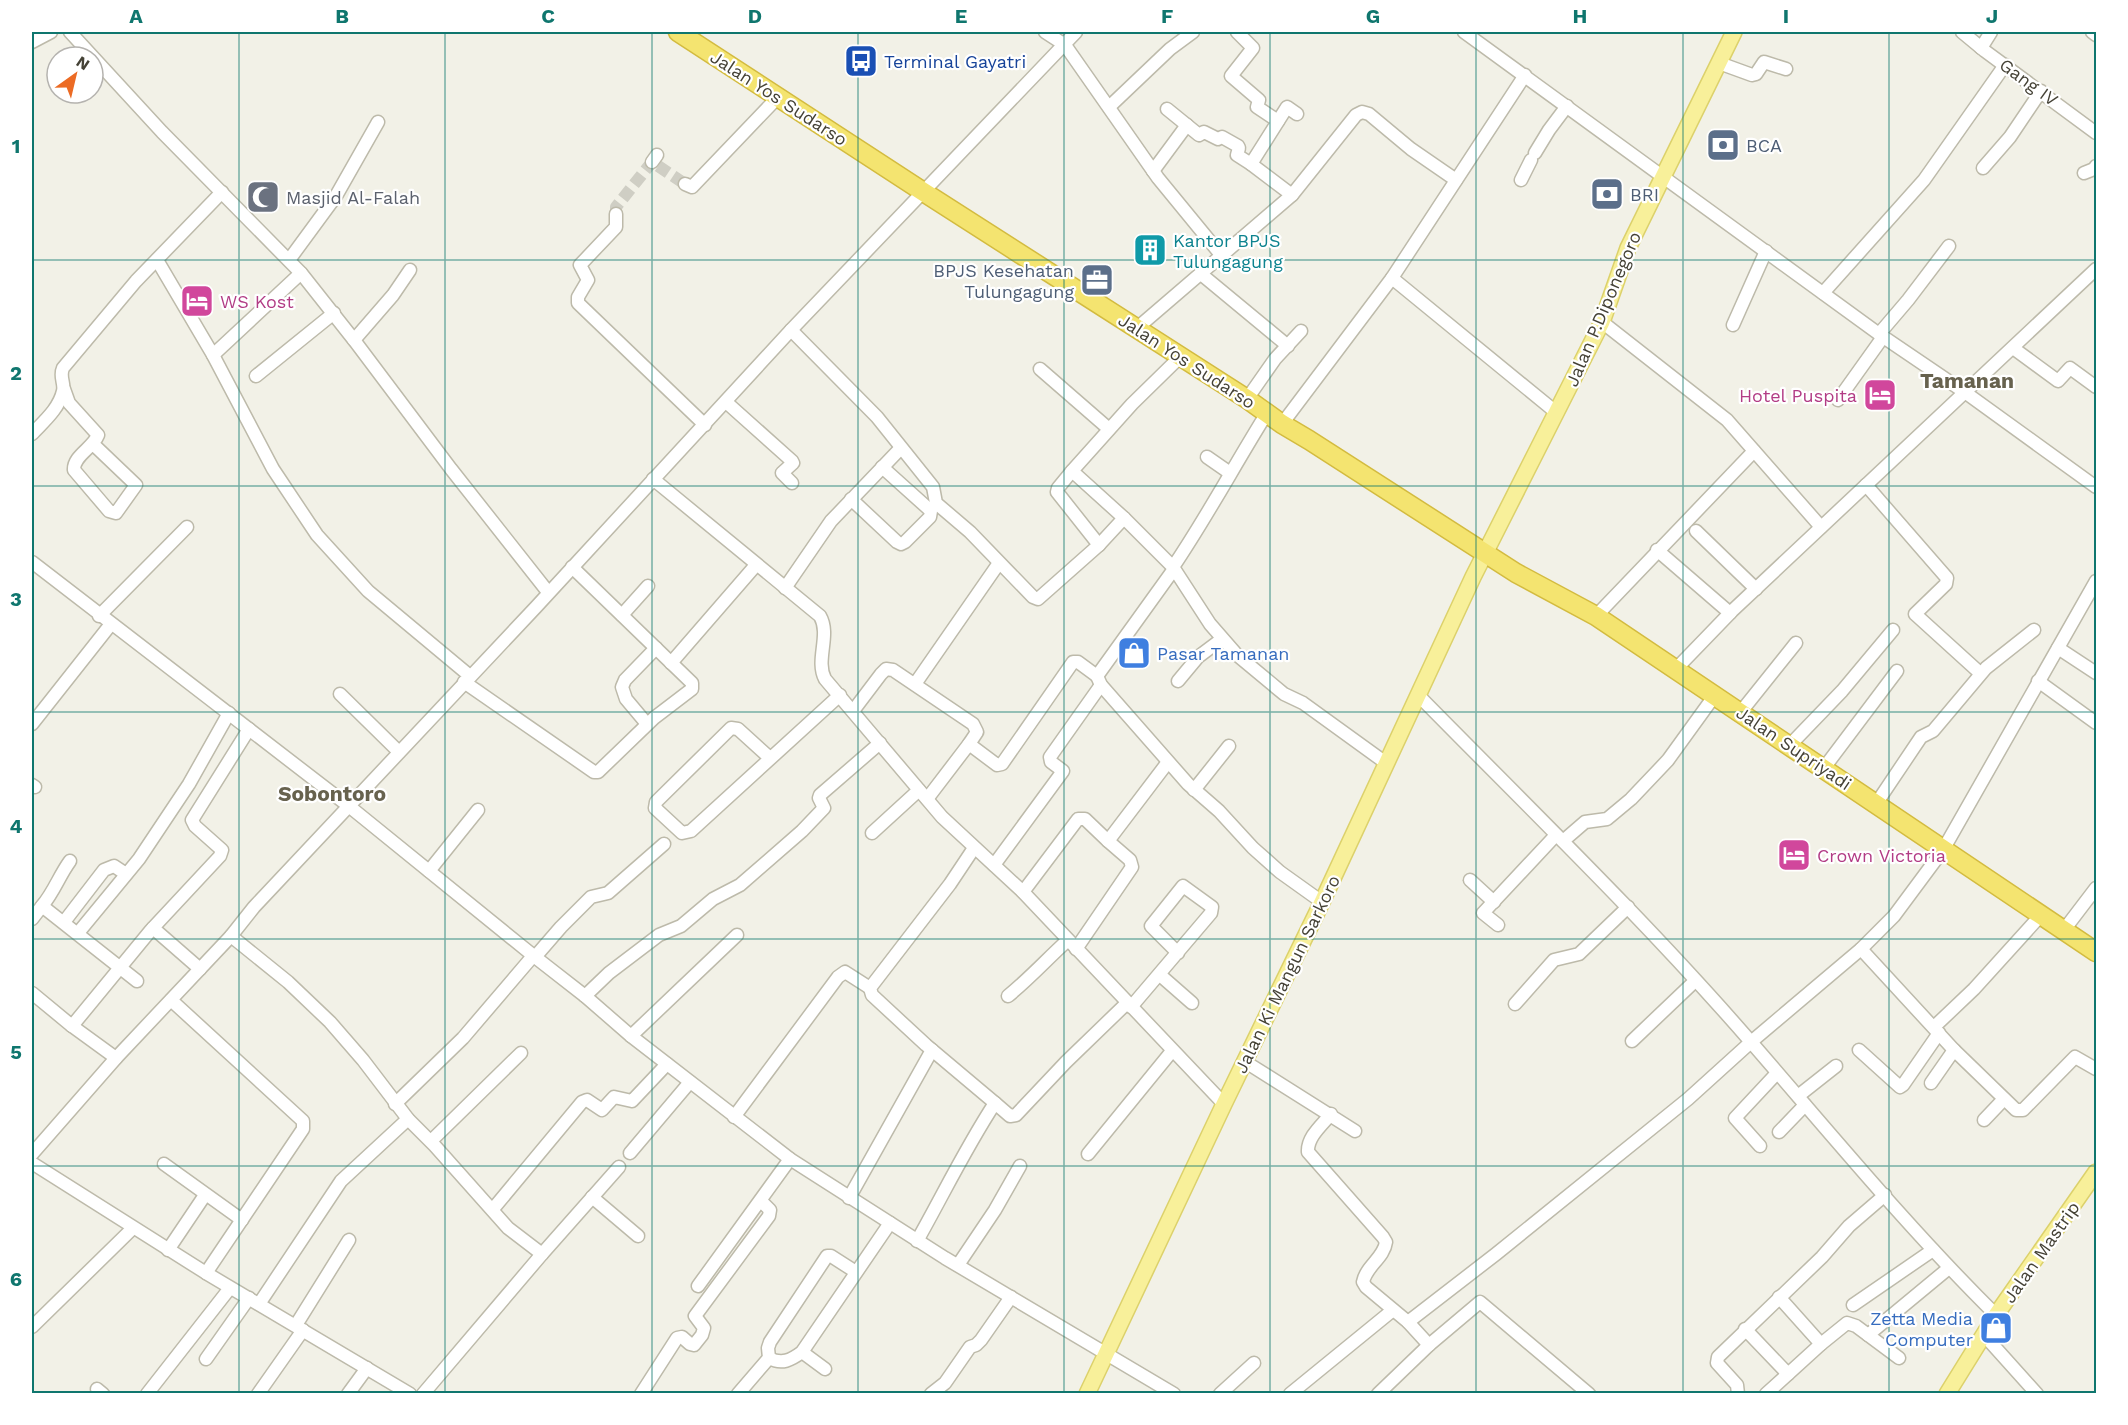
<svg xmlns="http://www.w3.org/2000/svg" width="2128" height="1425" font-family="'Work Sans',sans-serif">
<rect width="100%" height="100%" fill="#f2f1e7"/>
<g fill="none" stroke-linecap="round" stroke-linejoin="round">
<!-- minor-tunnel -->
<polyline stroke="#cfcec4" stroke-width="12" stroke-dasharray="12 6" stroke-linecap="butt" points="616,214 616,207 652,162 685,184"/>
<!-- minor casing -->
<g stroke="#bdbaaa" stroke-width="15">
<g id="minor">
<polyline points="70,32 162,132 301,273 354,340 451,469 548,592"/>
<polyline points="1045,32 1065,45 1158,178 1222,256"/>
<polyline points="1237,32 1253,48 1231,76 1259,100 1257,107 1278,121"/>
<polyline points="1464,32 1879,334 1966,393 2096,487"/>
<polyline points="1962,32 1985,51 2096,133"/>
<polyline points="2092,32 2096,35"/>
<polyline points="32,42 51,32"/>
<polyline points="1981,48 1991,32"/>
<polyline points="1719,63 1752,75 1756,74 1764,62 1786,69"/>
<polyline points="1109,107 1170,49 1193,32"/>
<polyline points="1167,109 1199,135 1204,132 1218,139 1222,137 1238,146 1239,148 1237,155 1251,164"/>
<polyline points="1535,153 1549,130 1567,106"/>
<polyline points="652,162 657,155"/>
<polyline points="1983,168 2010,137 2041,91"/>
<polyline points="1153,171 1187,125"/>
<polyline points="2084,173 2094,169 2096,166"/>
<polyline points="1521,180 1531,160"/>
<polyline points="685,184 692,187 778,97"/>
<polyline points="1292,195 1251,164 1287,107 1297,114"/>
<polyline points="616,214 616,227 580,265 588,280 578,297 578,303 705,425"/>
<polyline points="157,260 213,355 273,469 317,535 368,591 470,676"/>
<polyline points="289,260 336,196 378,122"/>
<polyline points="1201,274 1288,346"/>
<polyline points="1392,278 1557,413"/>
<polyline points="1823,293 1924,180 2005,65"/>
<polyline points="1602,322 1727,420 1821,527"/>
<polyline points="1733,325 1766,251"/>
<polyline points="1136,329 1292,195 1356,115 1362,112 1369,114 1411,149 1456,180"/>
<polyline points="791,330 877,417 933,487 936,503 970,532 1033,597 1038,599 1099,545 1124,518"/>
<polyline points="1879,334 1908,300 1949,246"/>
<polyline points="354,340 393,295 410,270"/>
<polyline points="2013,348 2058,381 2070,368 2096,387"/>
<polyline points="213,355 301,273"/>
<polyline points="1180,357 1132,404 1072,471 1124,518 1173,567 1210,624 1237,655 1284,694 1303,703 1386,763"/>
<polyline points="1040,369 1109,429"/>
<polyline points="256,376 334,313"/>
<path d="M64,389L69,403L98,435C93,448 73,456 74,470L109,511L116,513L136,485L93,444"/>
<polyline points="1247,399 1275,359 1301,331"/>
<polyline points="1838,400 1883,337"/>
<polyline points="726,402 792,461 793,463 782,473 792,483"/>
<polyline points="1282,424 1392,278 1525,75"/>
<path d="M32,434C43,422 59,409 63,391C65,383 59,377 63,368L136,281L222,192"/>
<polyline points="1207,457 1230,473"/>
<polyline points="1072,471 1058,488 1057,492 1099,545"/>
<path d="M653,479L820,616C831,635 815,660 825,679L942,817L1023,892L1224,1104"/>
<polyline points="1866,485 1947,578 1946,584 1915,614 1980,673"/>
<polyline points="851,499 897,542 901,544 905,542 930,517 931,511 882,467"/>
<polyline points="1696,531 1756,589"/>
<polyline points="1657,550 1730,613"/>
<polyline points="32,562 350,807 535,957 585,996 631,1036 790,1159 945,1258 1174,1394"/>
<path d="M1173,567C1207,517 1235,464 1267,413"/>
<polyline points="1174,569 1097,676 1101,685 1188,784 1219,811 1253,848 1280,872 1322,902"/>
<polyline points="785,588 831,521 898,451"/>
<polyline points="622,615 648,586"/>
<polyline points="99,616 187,527"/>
<polyline points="1596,616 1754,451"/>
<polyline points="2058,648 2096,673"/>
<polyline points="671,663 756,565"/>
<polyline points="1675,670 1732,611 2096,269"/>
<polyline points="1178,681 1198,657 1222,639"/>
<polyline points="2038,681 2096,723"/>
<polyline points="464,682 594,772 598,772 654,718 692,689 692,683 572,567"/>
<polyline points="915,684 999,563"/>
<polyline points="340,694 399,752"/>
<path d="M1418,695C1530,809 1646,921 1751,1042C1831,1134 1909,1229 1996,1315"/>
<polyline points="853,711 881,674 886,669 893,670 973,724 977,732 969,744"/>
<polyline points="1740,713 1796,643"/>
<polyline points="32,724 111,624"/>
<polyline points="647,724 626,699 622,687 625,680 656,648"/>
<polyline points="1790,745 1842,691 1893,630"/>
<polyline points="770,758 738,729 731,728 656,802 655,808 682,833 691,831 840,695"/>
<polyline points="1824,768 1897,671"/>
<polyline points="32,785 35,787"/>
<polyline points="1194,790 1229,746"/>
<polyline points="927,799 969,744 997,765 1002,764 1073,662 1078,662 1097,676"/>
<polyline points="1876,804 1921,737 1933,731 1986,668 2034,630"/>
<polyline points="872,833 919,790"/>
<polyline points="1563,841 1585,822 1607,819 1631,799 1668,760 1715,695"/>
<polyline points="974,848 950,884 870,988 872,995 926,1045 995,1103"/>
<polyline points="994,865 1063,771 1051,762 1050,757 1101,685"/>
<polyline points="429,871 478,810"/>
<polyline points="1470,880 1494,902"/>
<polyline points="1023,892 1078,819 1085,819 1108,841"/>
<path d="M42,906C54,892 59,876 70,861"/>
<polyline points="32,919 42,906 137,981"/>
<polyline points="64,922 104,870 114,866 126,874"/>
<polyline points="1498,925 1483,913 1556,835"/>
<polyline points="153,928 200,969"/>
<polyline points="2064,930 2096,888"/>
<polyline points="78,933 139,859 189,784 229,713"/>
<polyline points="231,936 288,982 330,1022 363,1060 408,1119 435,1146 508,1228 542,1254 423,1394"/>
<polyline points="1076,949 1132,867 1130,860 1108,841 1168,762"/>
<polyline points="1861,949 1954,1050 2016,1110 2023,1110 2075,1057 2096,1069"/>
<polyline points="535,957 561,927 591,897 608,893 664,844"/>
<polyline points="1160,975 1192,1003"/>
<polyline points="32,993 72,1026 116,1058"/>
<polyline points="585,996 609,973 659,935 681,926 713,899 740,885 802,831 824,808 819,798 820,795 880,743"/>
<path d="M1008,996C1030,978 1047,959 1068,940"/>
<polyline points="171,1000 303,1121 303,1129 206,1273"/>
<polyline points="1515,1004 1554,960 1579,954 1628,907"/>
<polyline points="1131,1007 1211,913 1212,907 1183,886 1151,926 1178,953"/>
<polyline points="72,1026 151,930 220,856 222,850 195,826 192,820 249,729"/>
<polyline points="1934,1027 1974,989 2041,915"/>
<polyline points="631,1036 737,935"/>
<polyline points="1632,1041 1695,981"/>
<polyline points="1859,1050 1900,1087 1903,1085 1939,1033"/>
<polyline points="1244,1061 1355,1131"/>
<polyline points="1931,1083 1954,1050"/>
<polyline points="1798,1096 1836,1066"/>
<polyline points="395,1104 463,1038 533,956"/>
<path d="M1331,1114C1322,1125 1307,1137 1308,1152L1383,1237L1386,1242C1384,1258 1366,1266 1363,1282L1366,1287L1408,1322L1429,1345"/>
<polyline points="734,1117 838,977 845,972 870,988"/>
<polyline points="1984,1120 2004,1099"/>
<polyline points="1779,1132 1805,1105"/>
<polyline points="431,1141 521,1053"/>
<polyline points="1760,1146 1735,1118 1777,1073"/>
<polyline points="630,1153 690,1082"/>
<polyline points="32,1154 116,1058 231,936 254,907 536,607 791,330 1076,32"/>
<polyline points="1088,1154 1172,1051"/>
<polyline points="32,1163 206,1273 410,1394"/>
<polyline points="164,1164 242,1220"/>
<polyline points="592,1197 638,1236"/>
<polyline points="849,1198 932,1050"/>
<polyline points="493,1209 582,1102 587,1100 602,1110 614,1097 632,1101 667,1064"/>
<path d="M917,1241C943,1195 966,1147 995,1103L1010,1116L1016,1115L1066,1062L1127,1003"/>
<polyline points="168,1250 205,1195"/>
<polyline points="542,1254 619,1167"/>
<polyline points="958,1265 995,1210 1020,1166"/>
<polyline points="698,1286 790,1159"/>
<polyline points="1779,1297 1821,1344"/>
<polyline points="259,1304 341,1181 408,1119"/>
<polyline points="1853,1305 1933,1250"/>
<polyline points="1408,1322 1496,1254 1688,1099 1751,1042 1861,949 1894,916 1943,850 2096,581"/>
<polyline points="296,1325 349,1240"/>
<polyline points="32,1327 133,1228"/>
<polyline points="1745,1329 1788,1374"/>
<polyline points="1868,1335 1949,1268"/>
<polyline points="1984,1335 2037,1394"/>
<polyline points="802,1352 825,1369"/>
<path d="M769,1358C782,1365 791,1360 802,1352L890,1223"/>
<polyline points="206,1359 249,1298"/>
<polyline points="97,1389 103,1394"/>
<polyline points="147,1394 230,1288"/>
<polyline points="258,1394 303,1330"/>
<polyline points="348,1394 367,1368"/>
<polyline points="641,1394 677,1338 682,1337 690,1344 694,1345 702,1335 704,1328 695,1316 769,1216 770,1210 761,1201"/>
<polyline points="738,1394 769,1358 768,1348 770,1342 827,1256 831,1256 856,1272"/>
<polyline points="931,1394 945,1383 970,1347 976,1345 981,1340 1011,1297"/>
<polyline points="1220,1394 1254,1363"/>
<polyline points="1290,1394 1393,1310"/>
<polyline points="1378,1394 1429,1345 1480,1302 1589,1394"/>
<polyline points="1738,1394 1737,1385 1717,1363 1718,1357 1822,1257 1849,1226 1885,1195"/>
<polyline points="1766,1394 1821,1344 1847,1323 1856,1326 1899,1358"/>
</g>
</g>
<!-- major casing -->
<g stroke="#dcd16b" stroke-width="18">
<g id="major">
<polyline points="1087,1394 1224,1104 1322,902 1473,577 1602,322 1628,248 1734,32"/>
<polyline points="1947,1394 1996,1315 2096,1172"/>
</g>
</g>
<!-- highway casing -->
<g stroke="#d3bb40" stroke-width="21">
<polyline id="highway" points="678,32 922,191 1247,399 1282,424 1309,440 1516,573 1596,616 2096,952"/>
</g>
<!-- minor -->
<use href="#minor" stroke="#fff" stroke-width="12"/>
<!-- major -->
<use href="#major" stroke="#f8f09a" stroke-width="15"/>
<!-- highway -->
<use href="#highway" stroke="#f4e470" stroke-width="18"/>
</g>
<!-- grid -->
<path fill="none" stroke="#0f766e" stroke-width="1.5" stroke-opacity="0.55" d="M239,32V1394M445,32V1394M652,32V1394M858,32V1394M1064,32V1394M1270,32V1394M1476,32V1394M1683,32V1394M1889,32V1394M32,260H2096M32,486H2096M32,712H2096M32,939H2096M32,1166H2096"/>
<!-- icons -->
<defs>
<g id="bus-square" transform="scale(1.725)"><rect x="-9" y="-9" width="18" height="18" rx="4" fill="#1a4fb4" stroke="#fff"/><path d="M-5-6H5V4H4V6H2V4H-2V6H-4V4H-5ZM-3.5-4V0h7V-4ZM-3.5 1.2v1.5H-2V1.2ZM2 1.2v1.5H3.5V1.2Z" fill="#fff"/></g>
<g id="bank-square" transform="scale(1.725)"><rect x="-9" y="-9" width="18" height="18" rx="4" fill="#5c6f8a" stroke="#fff"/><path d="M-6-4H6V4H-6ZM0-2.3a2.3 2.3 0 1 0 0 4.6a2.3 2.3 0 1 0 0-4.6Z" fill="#fff"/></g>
<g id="mosque-square" transform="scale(1.725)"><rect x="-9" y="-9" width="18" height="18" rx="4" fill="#6b7280" stroke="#fff"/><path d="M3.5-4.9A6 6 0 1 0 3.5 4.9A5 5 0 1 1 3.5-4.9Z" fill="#fff"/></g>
<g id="building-square" transform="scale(1.725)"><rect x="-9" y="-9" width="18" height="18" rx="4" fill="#0f9aa8" stroke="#fff"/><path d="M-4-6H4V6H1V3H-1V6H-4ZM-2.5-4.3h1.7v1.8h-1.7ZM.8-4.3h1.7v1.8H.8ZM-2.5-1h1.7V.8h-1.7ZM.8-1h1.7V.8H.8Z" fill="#fff"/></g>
<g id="office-square" transform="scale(1.725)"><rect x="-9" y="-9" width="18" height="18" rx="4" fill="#5c6f8a" stroke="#fff"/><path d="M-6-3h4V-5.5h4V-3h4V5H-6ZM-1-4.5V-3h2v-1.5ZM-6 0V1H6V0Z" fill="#fff"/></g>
<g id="hotel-square" transform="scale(1.725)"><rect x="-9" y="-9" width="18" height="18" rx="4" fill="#d1479c" stroke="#fff"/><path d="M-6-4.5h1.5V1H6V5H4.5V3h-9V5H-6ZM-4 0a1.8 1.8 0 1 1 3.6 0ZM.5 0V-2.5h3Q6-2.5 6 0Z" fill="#fff"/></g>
<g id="shop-square" transform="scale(1.725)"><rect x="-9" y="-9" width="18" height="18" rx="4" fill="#3f7fe0" stroke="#fff"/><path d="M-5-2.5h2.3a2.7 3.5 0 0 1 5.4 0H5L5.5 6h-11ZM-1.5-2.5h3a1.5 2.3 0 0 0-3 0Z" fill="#fff"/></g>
</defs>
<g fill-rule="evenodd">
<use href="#bus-square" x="861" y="61"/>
<use href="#bank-square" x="1723" y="145"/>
<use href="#bank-square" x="1607" y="194"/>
<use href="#mosque-square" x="263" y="197"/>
<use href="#building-square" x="1150" y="250"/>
<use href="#office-square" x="1097" y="280"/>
<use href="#hotel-square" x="197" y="301"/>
<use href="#hotel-square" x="1880" y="395"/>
<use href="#shop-square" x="1134" y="653"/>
<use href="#hotel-square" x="1794" y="855"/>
<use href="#shop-square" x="1996" y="1328"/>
</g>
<g text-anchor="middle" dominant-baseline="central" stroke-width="4.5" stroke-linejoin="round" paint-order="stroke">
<!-- transit labels -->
<g font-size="18" fill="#164399" stroke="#fff" text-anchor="start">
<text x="884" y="61">Terminal Gayatri</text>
</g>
<!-- street labels -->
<g font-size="18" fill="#454236" stroke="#fff">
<text transform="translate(2029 82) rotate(36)">Gang IV</text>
<text transform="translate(779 98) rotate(33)">Jalan Yos Sudarso</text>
<text transform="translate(1603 309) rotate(-67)">Jalan P.Diponegoro</text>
<text transform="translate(1187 361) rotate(33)">Jalan Yos Sudarso</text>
<text transform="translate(1794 748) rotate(34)">Jalan Supriyadi</text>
<text transform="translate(1287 974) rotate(-64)">Jalan Ki Mangun Sarkoro</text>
<text transform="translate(2041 1252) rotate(-55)">Jalan Mastrip</text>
</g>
<!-- service labels -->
<g font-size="18" fill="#4e5e75" stroke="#fff" text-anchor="start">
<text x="1746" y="145">BCA</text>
<text x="1630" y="194">BRI</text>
<text x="1074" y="270" text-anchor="end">BPJS Kesehatan<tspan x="1074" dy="21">Tulungagung</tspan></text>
</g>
<!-- worship labels -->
<g font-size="18" fill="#5b616d" stroke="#fff" text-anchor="start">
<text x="286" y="197">Masjid Al-Falah</text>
</g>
<!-- culture labels -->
<g font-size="18" fill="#0d838f" stroke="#fff" text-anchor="start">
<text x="1173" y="240">Kantor BPJS<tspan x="1173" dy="21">Tulungagung</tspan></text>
</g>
<!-- hotel labels -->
<g font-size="18" fill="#b23c85" stroke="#fff" text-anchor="start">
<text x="220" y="301">WS Kost</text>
<text x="1857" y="395" text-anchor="end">Hotel Puspita</text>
<text x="1817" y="855">Crown Victoria</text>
</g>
<!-- shop labels -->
<g font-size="18" fill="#366cbe" stroke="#fff" text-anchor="start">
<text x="1157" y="653">Pasar Tamanan</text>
<text x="1973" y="1318" text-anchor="end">Zetta Media<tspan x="1973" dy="21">Computer</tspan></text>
</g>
<!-- quarter labels -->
<g font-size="21" font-weight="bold" fill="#67624e" stroke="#fff">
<text x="1967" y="380">Tamanan</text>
<text x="332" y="793">Sobontoro</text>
</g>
</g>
<!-- border -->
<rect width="2128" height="1425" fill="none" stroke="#ffffff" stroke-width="66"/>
<!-- north arrow -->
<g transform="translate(75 75) rotate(34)"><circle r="28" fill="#ffffff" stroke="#b5b3af" stroke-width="1.5"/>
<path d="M0-4.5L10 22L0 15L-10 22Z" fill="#ec6b24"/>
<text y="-9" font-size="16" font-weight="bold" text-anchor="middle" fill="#454236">N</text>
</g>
<rect x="33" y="33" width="2062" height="1359" fill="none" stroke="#0f766e" stroke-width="2"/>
<g font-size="20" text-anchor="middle" font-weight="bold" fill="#0f766e">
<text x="136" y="23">A</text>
<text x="342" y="23">B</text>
<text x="548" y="23">C</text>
<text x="755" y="23">D</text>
<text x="961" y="23">E</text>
<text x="1167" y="23">F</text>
<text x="1373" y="23">G</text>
<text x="1580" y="23">H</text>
<text x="1786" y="23">I</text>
<text x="1992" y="23">J</text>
<text x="16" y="153">1</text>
<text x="16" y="380">2</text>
<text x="16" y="606">3</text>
<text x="16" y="833">4</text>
<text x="16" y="1059">5</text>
<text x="16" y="1286">6</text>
</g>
</svg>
